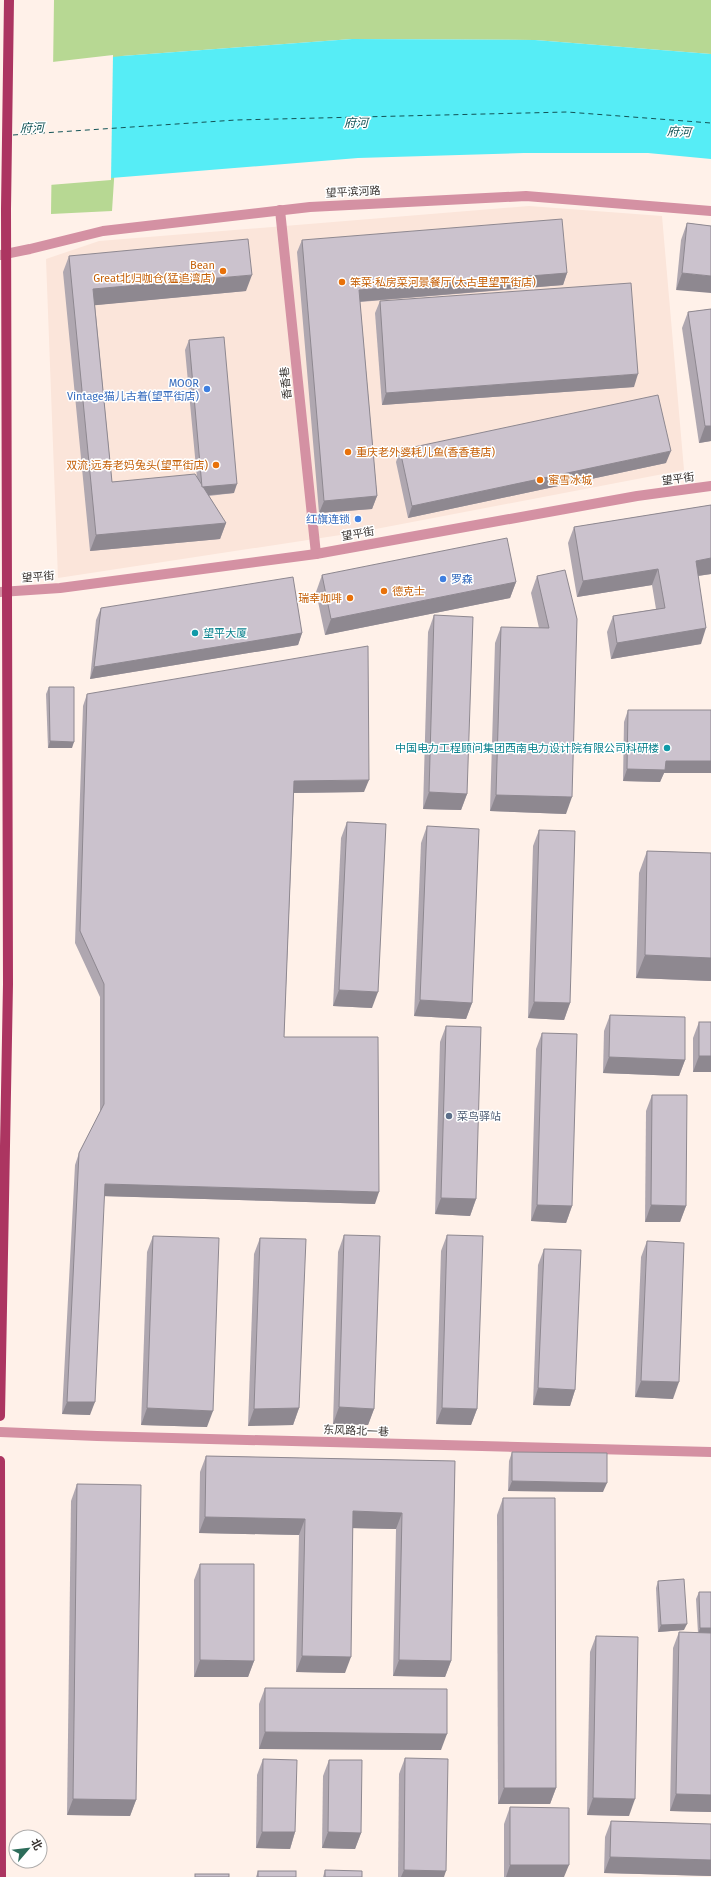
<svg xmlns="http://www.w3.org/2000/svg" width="711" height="1877" font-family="'Fira Sans','Noto Sans SC',sans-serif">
<rect width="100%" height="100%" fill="#fff1e9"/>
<!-- built -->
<polygon fill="#fbe5da" points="529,206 662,216 684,470 360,532 58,578 46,259 99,241"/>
<!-- green -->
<polygon fill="#b7d893" points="54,0 711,0 711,54 535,40 352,39 122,56 112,211 51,214"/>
<!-- water -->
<polygon fill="#56edf6" points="352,39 535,40 711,54 711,159 648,153 524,153 358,158 0,187 0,70 122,56"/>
<!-- pier -->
<polygon fill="#fff1e9" points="113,55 111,180 0,189 0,68"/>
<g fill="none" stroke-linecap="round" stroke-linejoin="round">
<!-- ferry -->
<polyline stroke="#135457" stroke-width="1" stroke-dasharray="5 4" stroke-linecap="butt" points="13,135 236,120 567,112 711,123"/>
<!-- street -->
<g stroke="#d491a3" stroke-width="10">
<polyline points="280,210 316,554"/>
<polyline points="0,255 30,249 103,231 310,207 526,196 711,211"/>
<polyline points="0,592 60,588 316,554 637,496 711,486"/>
<polyline points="0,1432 97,1436 711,1452"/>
</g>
<!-- primary -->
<g stroke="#ac3561" stroke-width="10">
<polyline points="0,1416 8,984 6,209 9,0"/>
<polyline points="0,1461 1,1877"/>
</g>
</g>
<!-- wall -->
<g fill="#afa7b0">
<polygon points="687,223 711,226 676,290 681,240"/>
<polygon points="302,240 567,273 563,285 360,302 377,496 372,509 319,513 297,252"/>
<polygon points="69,256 246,291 95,305 112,482 197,478 185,350 189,340 234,493 209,496 226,523 220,539 90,551 63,272"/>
<polygon points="380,301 634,387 382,405 375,313"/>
<polygon points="711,309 711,441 699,443 682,328 688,312"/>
<polygon points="400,450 666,463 408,518 396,462"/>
<polygon points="711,505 711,574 698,576 701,644 611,659 607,632 613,616 656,609 652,585 577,597 568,543 574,527"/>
<polygon points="322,575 516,582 510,598 325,635 316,592"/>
<polygon points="537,576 577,619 566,814 490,811 495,643 501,627 539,628 531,593"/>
<polygon points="101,608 302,633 298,645 90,679 96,620"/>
<polygon points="434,615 467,794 461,810 423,809 428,632"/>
<polygon points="49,687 72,748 48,748 46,694"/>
<polygon points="87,694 364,792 294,793 284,1037 375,1204 104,1196 90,1415 62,1414 75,1165 79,1153 100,1113 100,997 75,943 83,706"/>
<polygon points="628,710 711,710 711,773 664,773 660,782 623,781 624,722"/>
<polygon points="347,822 372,1008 333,1006 341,838"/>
<polygon points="427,826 472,1003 466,1019 414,1016 421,843"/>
<polygon points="539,830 570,1003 564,1020 528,1018 533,846"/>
<polygon points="647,851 711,853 711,981 636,978 639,873"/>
<polygon points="610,1015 685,1060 679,1076 603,1073 604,1031"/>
<polygon points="699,1022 711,1072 693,1072 693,1038"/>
<polygon points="446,1026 476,1199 470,1216 435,1214 440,1042"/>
<polygon points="542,1033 572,1206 566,1223 531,1221 536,1049"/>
<polygon points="652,1095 686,1206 680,1222 645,1222 646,1111"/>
<polygon points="344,1235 374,1409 368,1425 333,1424 338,1252"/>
<polygon points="447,1235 477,1409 471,1425 436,1424 441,1251"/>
<polygon points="153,1236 207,1427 141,1425 147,1252"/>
<polygon points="260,1238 299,1408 293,1425 248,1426 254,1254"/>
<polygon points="647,1241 673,1399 635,1397 641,1257"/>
<polygon points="544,1249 575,1390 570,1406 533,1405 538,1265"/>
<polygon points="512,1452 603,1492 508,1491 509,1461"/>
<polygon points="206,1456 455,1461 451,1661 445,1677 393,1676 396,1529 353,1528 345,1673 296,1672 299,1535 199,1533 200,1472"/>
<polygon points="77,1484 136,1800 130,1816 67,1815 71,1501"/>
<polygon points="503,1498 556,1788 550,1804 498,1804 497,1515"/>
<polygon points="200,1564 254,1661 248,1677 194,1677 194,1580"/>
<polygon points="658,1581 684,1630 658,1632 656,1588"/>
<polygon points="699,1592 711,1812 670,1811 673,1648 679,1632 698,1633 696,1599"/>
<polygon points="596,1636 629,1816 587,1815 590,1652"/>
<polygon points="265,1688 441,1750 259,1749 259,1704"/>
<polygon points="405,1758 444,1877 398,1877 399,1774"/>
<polygon points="263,1759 295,1832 290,1849 256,1848 257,1775"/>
<polygon points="329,1760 361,1833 355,1849 322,1848 323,1776"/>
<polygon points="510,1807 564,1877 504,1877 504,1824"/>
<polygon points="611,1821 711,1824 711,1876 604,1873 605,1837"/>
<polygon points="325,1870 362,1877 323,1877"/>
<polygon points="258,1871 296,1877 256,1877"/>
</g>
<!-- shaded-wall -->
<g fill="#8e8890">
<polygon points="567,273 563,285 355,302 359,290"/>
<polygon points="682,273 711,276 711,293 676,290"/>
<polygon points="252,275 246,291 87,306 93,289"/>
<polygon points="638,374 634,387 382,405 386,393"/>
<polygon points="705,426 711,426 711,441 699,443"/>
<polygon points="671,451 666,463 408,518 412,506"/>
<polygon points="237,484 234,493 199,496 202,487"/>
<polygon points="377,496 372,509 319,513 324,501"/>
<polygon points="226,523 220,539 90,551 96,535"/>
<polygon points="711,558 711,574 690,577 696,561"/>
<polygon points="658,569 652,585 577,597 583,581"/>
<polygon points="516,582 510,598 325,635 331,619"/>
<polygon points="706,628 701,644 611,659 617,643"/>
<polygon points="302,633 298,645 90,679 94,667"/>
<polygon points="50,741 74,742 72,748 48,748"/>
<polygon points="666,761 711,761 711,773 664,773 660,782 623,781 627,769"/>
<polygon points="369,780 364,792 290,793 294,781"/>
<polygon points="429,792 467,794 461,810 423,809"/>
<polygon points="496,795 572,797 566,814 490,811"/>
<polygon points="645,955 711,958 711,981 636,978"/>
<polygon points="339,990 378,992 372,1008 333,1006"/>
<polygon points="420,1000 472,1003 466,1019 414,1016"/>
<polygon points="534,1002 570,1003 564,1020 528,1018"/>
<polygon points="699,1056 711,1056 711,1072 693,1072"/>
<polygon points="609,1057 685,1060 679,1076 603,1073"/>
<polygon points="105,1184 379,1192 375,1204 100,1196"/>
<polygon points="441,1198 476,1199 470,1216 435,1214"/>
<polygon points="537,1205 572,1206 566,1223 531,1221"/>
<polygon points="651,1205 686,1206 680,1222 645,1222"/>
<polygon points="641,1381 679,1382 673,1399 635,1397"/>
<polygon points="538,1388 575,1390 570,1406 533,1405"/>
<polygon points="67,1402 95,1402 90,1415 62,1414"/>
<polygon points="339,1407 374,1409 368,1425 333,1424"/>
<polygon points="147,1408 213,1411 207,1427 141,1425"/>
<polygon points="299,1408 293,1425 248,1426 254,1409"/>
<polygon points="442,1408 477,1409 471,1425 436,1424"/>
<polygon points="512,1481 607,1483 603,1492 508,1491"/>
<polygon points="353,1511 402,1513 396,1529 347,1528"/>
<polygon points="205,1517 305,1519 299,1535 199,1533"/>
<polygon points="687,1624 684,1630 658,1632 661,1625"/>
<polygon points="700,1628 711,1628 711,1634 698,1635"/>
<polygon points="302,1656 351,1657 345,1673 296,1672"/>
<polygon points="200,1660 254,1661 248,1677 194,1677"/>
<polygon points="399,1660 451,1661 445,1677 393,1676"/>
<polygon points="265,1732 447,1734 441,1750 259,1749"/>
<polygon points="504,1788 556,1788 550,1804 498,1804"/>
<polygon points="676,1794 711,1795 711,1812 670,1811"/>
<polygon points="593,1798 635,1799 629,1816 587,1815"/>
<polygon points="73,1799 136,1800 130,1816 67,1815"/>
<polygon points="262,1832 295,1832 290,1849 256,1848"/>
<polygon points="328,1832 361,1833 355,1849 322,1848"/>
<polygon points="610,1857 711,1860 711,1876 604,1873"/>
<polygon points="510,1865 569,1865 564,1877 506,1877"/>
<polygon points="404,1870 446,1871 444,1877 401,1877"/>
</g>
<!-- building -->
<g fill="#cbc2cd" stroke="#8e8890">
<polygon points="562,219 567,273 359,290 377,496 324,501 302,240"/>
<polygon points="687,223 711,226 711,276 682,273"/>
<polygon points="248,239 252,275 93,289 112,482 195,474 226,523 96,535 69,256"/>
<polygon points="631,283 638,374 386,393 380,301"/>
<polygon points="711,309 711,426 705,426 688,312"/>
<polygon points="224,337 237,484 202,487 189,340"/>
<polygon points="658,395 671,451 412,506 400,450"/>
<polygon points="711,505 711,558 696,561 706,628 617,643 613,616 665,608 658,569 583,581 574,527"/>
<polygon points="507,538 516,582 331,619 322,575"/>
<polygon points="565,570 577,619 572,797 496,795 501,627 549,628 537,576"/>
<polygon points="293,577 302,633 94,667 101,608"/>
<polygon points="434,615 473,617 467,794 429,792"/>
<polygon points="368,646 369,780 294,781 284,1037 378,1037 379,1192 105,1184 95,1402 67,1402 79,1153 104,1104 104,984 80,931 87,694"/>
<polygon points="49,687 74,687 74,742 50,741"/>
<polygon points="628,710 711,710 711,761 666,761 665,770 627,769"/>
<polygon points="347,822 386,824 378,992 339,990"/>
<polygon points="427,826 479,829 472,1003 420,1000"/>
<polygon points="539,830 575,831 570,1003 534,1002"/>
<polygon points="647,851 711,853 711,958 645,955"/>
<polygon points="610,1015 685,1017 685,1060 609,1057"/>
<rect x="699" y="1022" width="12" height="34"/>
<polygon points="446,1026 481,1027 476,1199 441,1198"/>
<polygon points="542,1033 577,1034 572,1206 537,1205"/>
<polygon points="652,1095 687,1095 686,1206 651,1205"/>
<polygon points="344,1235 380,1236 374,1409 339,1407"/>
<polygon points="447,1235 483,1236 477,1409 442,1408"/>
<polygon points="153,1236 219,1238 213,1411 147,1408"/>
<polygon points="260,1238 306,1239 299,1408 254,1409"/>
<polygon points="647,1241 684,1243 679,1382 641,1381"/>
<polygon points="544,1249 581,1250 575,1390 538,1388"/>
<polygon points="512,1452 607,1453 607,1483 512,1481"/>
<polygon points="206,1456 455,1461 451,1661 399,1660 402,1513 353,1511 351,1657 302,1656 305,1519 205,1517"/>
<polygon points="77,1484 141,1485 136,1800 73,1799"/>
<polygon points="503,1498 555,1498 556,1788 504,1788"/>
<polygon points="200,1564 254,1564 254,1661 200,1660"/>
<polygon points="684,1579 687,1624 661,1625 658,1581"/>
<polygon points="699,1592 711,1592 711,1628 700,1628"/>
<polygon points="679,1632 711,1633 711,1795 676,1794"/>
<polygon points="596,1636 638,1637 635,1799 593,1798"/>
<polygon points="265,1688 447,1689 447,1734 265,1732"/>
<polygon points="405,1758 448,1759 446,1871 404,1870"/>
<polygon points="263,1759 297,1760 295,1832 262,1832"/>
<polygon points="329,1760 362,1760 361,1833 328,1832"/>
<polygon points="510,1807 569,1808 569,1865 510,1865"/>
<polygon points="611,1821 711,1824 711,1860 610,1857"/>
<polygon points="325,1870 362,1871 362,1877 325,1877"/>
<rect x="258" y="1871" width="38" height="6"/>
<rect x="195" y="1874" width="34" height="3"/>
</g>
<!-- markers -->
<g fill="#e8710a" stroke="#fff" stroke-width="1.5">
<circle cx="223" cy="271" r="4"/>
<circle cx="342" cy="282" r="4"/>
<circle cx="348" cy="452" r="4"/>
<circle cx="216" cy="465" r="4"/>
<circle cx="540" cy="480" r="4"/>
<circle cx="384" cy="591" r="4"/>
<circle cx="350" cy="598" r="4"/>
</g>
<g fill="#3f7fe0" stroke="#fff" stroke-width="1.5">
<circle cx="207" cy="389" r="4"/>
<circle cx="358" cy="519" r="4"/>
<circle cx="443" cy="579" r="4"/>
</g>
<g fill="#0f9aa8" stroke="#fff" stroke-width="1.5">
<circle cx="195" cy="633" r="4"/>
<circle cx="667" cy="748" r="4"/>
</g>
<circle fill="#5c6f8a" stroke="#fff" stroke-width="1.5" cx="449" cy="1116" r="4"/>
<g text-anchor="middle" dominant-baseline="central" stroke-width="3" stroke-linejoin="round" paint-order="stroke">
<!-- street labels -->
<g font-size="11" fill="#383330" stroke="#fff">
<text transform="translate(353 192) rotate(-3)">望平滨河路</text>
<text transform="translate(286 383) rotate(-96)">香香巷</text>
<text transform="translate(678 479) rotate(-8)">望平街</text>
<text transform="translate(358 534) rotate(-10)">望平街</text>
<text transform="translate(38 577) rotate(-4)">望平街</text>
<text transform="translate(356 1431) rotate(2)">东风路北一巷</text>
</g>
<!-- food labels -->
<g font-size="11" fill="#c56008" stroke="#fff" text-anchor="start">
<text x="215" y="265" text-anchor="end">Bean<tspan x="215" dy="13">Great北归咖仓(猛追湾店)</tspan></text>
<text x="350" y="282">笨菜·私房菜河景餐厅(太古里望平街店)</text>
<text x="356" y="452">重庆老外婆耗儿鱼(香香巷店)</text>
<text x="208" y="465" text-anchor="end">双流·远寿老妈兔头(望平街店)</text>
<text x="548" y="480">蜜雪冰城</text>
<text x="392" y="591">德克士</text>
<text x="342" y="598" text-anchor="end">瑞幸咖啡</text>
</g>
<!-- shop labels -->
<g font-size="11" fill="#366cbe" stroke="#fff" text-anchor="end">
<text x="199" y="383">MOOR<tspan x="199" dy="13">Vintage猫儿古着(望平街店)</tspan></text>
<text x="350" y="519">红旗连锁</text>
<text x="451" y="579" text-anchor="start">罗森</text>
</g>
<!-- culture labels -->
<g font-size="11" fill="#0d838f" stroke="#fff" text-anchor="start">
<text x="203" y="633">望平大厦</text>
<text x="659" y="748" text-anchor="end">中国电力工程顾问集团西南电力设计院有限公司科研楼</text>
</g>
<!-- service labels -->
<g font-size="11" fill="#4e5e75" stroke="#fff" text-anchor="start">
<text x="457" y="1116">菜鸟驿站</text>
</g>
<!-- water labels -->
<g font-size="12" font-style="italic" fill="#135457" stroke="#fff">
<text x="356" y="123">府河</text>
<text transform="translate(32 128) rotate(-1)">府河</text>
<text transform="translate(679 132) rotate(3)">府河</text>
</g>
</g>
<!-- north arrow -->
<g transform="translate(28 1849) rotate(62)"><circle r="19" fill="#ffffff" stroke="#afadac"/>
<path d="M0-3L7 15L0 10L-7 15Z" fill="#2c6c5a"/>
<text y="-6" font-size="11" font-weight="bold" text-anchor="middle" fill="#383330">北</text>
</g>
</svg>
